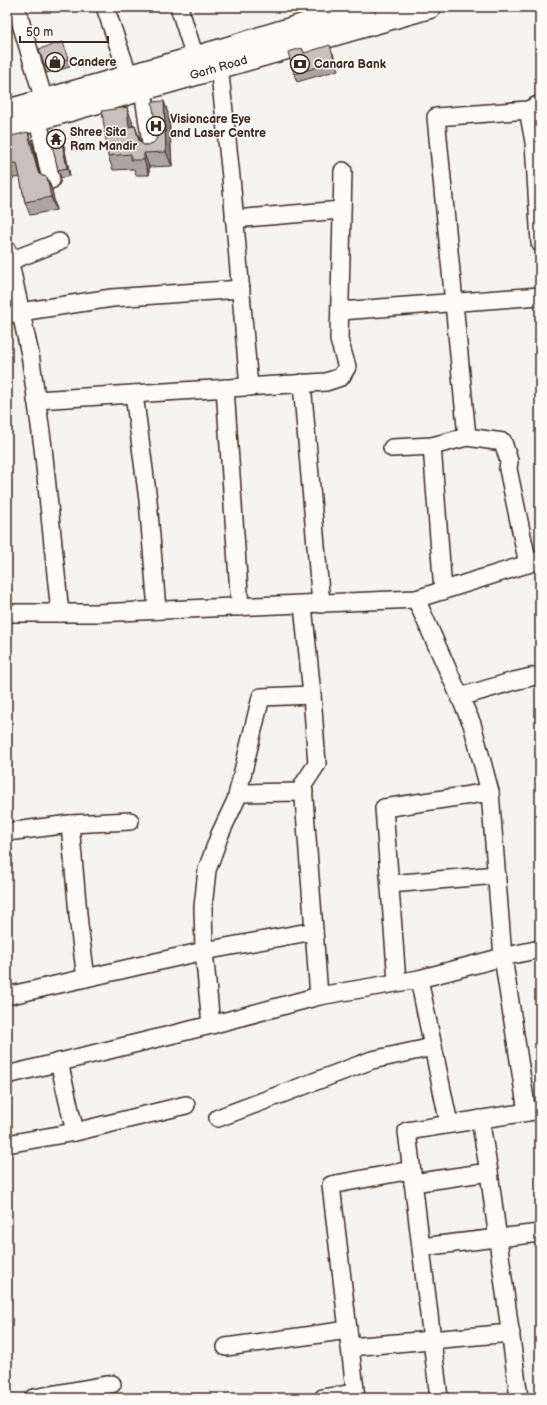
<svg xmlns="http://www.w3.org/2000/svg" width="547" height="1405" font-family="'Balsamiq Sans',sans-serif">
<rect width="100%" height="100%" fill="#f5f4ee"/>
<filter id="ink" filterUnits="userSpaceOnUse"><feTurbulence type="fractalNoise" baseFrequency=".025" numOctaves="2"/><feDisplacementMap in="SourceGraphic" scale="8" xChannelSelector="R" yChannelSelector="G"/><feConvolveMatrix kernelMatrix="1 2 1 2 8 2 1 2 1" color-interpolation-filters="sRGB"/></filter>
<g filter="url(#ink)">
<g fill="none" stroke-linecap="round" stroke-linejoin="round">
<!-- minor casing -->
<g stroke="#3b2a1e" stroke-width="20">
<g id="minor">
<polyline points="16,7 44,100"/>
<polyline points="105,7 133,88"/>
<polyline points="179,7 195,57"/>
<polyline points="218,56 231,177 249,387"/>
<polyline points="143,90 152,150"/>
<polyline points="528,110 534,142 540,243"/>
<polyline points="38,120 51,180"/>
<polyline points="234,219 341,210"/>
<polyline points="7,250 30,354 43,447 60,613"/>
<polyline points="10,261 59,242"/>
<polyline points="340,311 540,296"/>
<polyline points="7,314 112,298 241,289"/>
<polyline points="302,383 321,604"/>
<polyline points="225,388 240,607"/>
<polyline points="134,394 148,500 157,610"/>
<polyline points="36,400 326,382 341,377 347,367 339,340 343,171"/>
<polyline points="467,437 436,117 528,110 540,104"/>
<polyline points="432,446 443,591"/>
<polyline points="392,448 432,446 467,437 503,442 509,461 508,469 528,564"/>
<polyline points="416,599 472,724 490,792"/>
<polyline points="303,605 312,695 317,764 303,785 319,996"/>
<polyline points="7,613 96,613 416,599 540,560"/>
<polyline points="460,697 514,681 540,675"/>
<polyline points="238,793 304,792"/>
<polyline points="70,824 79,925 86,978"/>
<polyline points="7,832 70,824 130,821"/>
<polyline points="390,884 497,875"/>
<polyline points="419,979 449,1124"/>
<polyline points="397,982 384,808 490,792 503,957 527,1112"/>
<polyline points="7,996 204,951 314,931"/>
<polyline points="211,1025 204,951 203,907 207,870 220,834 236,800 261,697 312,695"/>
<polyline points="7,1075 211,1025 319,996 419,979 503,957 540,949"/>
<polyline points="218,1118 372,1060 433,1047"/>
<polyline points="480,1119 489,1172"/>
<polyline points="75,1132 186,1105"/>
<polyline points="7,1144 75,1132 59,1062"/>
<polyline points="413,1183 489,1172 519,1398"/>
<polyline points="421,1247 540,1233"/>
<polyline points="226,1347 348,1330"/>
<polyline points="350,1347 511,1333"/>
<polyline points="33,1398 112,1384"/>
<polyline points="323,1398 355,1393"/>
<polyline points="356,1398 331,1185 411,1170"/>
<polyline points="439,1398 407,1131 540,1110"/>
</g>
</g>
<!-- major casing -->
<g stroke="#3b2a1e" stroke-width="25">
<g id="major">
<polyline points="7,111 218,51 363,7"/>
<path id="s1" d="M7,128L430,7"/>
</g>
</g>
<!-- minor -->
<use href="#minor" stroke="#fdfcf7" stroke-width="17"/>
<!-- major -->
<use href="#major" stroke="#fdfcf7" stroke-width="22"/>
</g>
<!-- wall -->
<g fill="#aba6a1" stroke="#3b2a1e">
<polygon points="302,48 304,53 333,53 338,70 297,82 294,74"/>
<polygon points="66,50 70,67 46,73 44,65"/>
<polygon points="169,116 172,166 149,167 149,175 136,175 134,169 113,170 108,156 132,121 133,126 135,126 141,143 143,145 148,145 153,143 156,140"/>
<polygon points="7,137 33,145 40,174 43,176 47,177 52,190 56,210 30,215 25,202 20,177 7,179"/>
<polygon points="61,138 64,146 70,176 61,178 58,170"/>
</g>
<!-- shaded-wall -->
<g fill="#8b8783" stroke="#3b2a1e">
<polygon points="164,101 169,116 172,166 166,152"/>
<polygon points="127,107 132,121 134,141 129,127"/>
<polygon points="135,126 140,141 144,155 144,153 149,167 149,175 144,160"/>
<polygon points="28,132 33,145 41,182 37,169"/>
<polygon points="61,138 64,146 70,176 67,168"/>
<polygon points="47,177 52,190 56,210 51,197"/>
</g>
<!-- building -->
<g fill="#c7c1bb" stroke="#3b2a1e">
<polygon points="63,42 68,59 44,65 39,49"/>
<polygon points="330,45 335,62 294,74 288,52 302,48 304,53"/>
<polygon points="164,101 166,152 144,153 144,160 131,160 131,154 108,156 102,111 127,107 129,127 135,126 139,141 143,145 148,145 153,143 156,140 157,134 152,102"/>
<polygon points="28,132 37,169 39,174 43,176 47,177 51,197 25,202 17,163 7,165 7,137"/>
<polygon points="61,138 67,168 58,170 51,140"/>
</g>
</g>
<!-- icons -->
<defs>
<g id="shop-ring" transform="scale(1)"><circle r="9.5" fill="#fdfcf7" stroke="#3b2a1e" stroke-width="1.5"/><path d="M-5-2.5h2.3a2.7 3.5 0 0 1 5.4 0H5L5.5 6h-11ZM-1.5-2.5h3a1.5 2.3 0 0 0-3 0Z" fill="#3b2a1e"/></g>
<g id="bank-ring" transform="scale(1)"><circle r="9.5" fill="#fdfcf7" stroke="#3b2a1e" stroke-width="1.5"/><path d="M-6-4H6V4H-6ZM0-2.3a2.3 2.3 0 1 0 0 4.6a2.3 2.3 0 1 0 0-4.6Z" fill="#3b2a1e"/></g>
<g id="hospital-ring" transform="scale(1)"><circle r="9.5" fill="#fdfcf7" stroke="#3b2a1e" stroke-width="1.5"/><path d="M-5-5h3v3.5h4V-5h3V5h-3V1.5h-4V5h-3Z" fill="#3b2a1e"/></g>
<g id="temple-ring" transform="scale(1)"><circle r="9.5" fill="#fdfcf7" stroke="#3b2a1e" stroke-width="1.5"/><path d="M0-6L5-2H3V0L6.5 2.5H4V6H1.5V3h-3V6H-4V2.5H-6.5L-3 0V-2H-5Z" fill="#3b2a1e"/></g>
</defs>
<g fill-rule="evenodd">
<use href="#shop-ring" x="55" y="62"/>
<use href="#bank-ring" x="300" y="64"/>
<use href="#hospital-ring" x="156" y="126"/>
<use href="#temple-ring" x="56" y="139"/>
</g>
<g text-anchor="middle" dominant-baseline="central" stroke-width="3" stroke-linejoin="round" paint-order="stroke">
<!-- poi labels -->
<g font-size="12" font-weight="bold" fill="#3b2a1e" stroke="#fdfcf7" text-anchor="start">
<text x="69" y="62">Candere</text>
<text x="314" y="64">Canara Bank</text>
<text x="170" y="119">Visioncare Eye<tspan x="170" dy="14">and Laser Centre</tspan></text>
<text x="70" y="132">Shree Sita<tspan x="70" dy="14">Ram Mandir</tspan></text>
</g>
<!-- street labels -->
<g font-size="12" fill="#3b2a1e" stroke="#fdfcf7">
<text stroke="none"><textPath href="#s1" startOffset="220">Garh Road</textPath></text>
</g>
</g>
<!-- margin -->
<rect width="547" height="1405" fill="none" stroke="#fdfcf7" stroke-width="24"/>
<rect x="12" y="12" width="523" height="1381" fill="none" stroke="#3b2a1e" stroke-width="1.5" filter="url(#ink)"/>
<!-- scale -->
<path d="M20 36v6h88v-6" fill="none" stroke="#3b2a1e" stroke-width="2"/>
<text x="26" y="36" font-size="12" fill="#3b2a1e" stroke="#fdfcf7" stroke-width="3" paint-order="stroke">50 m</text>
</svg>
